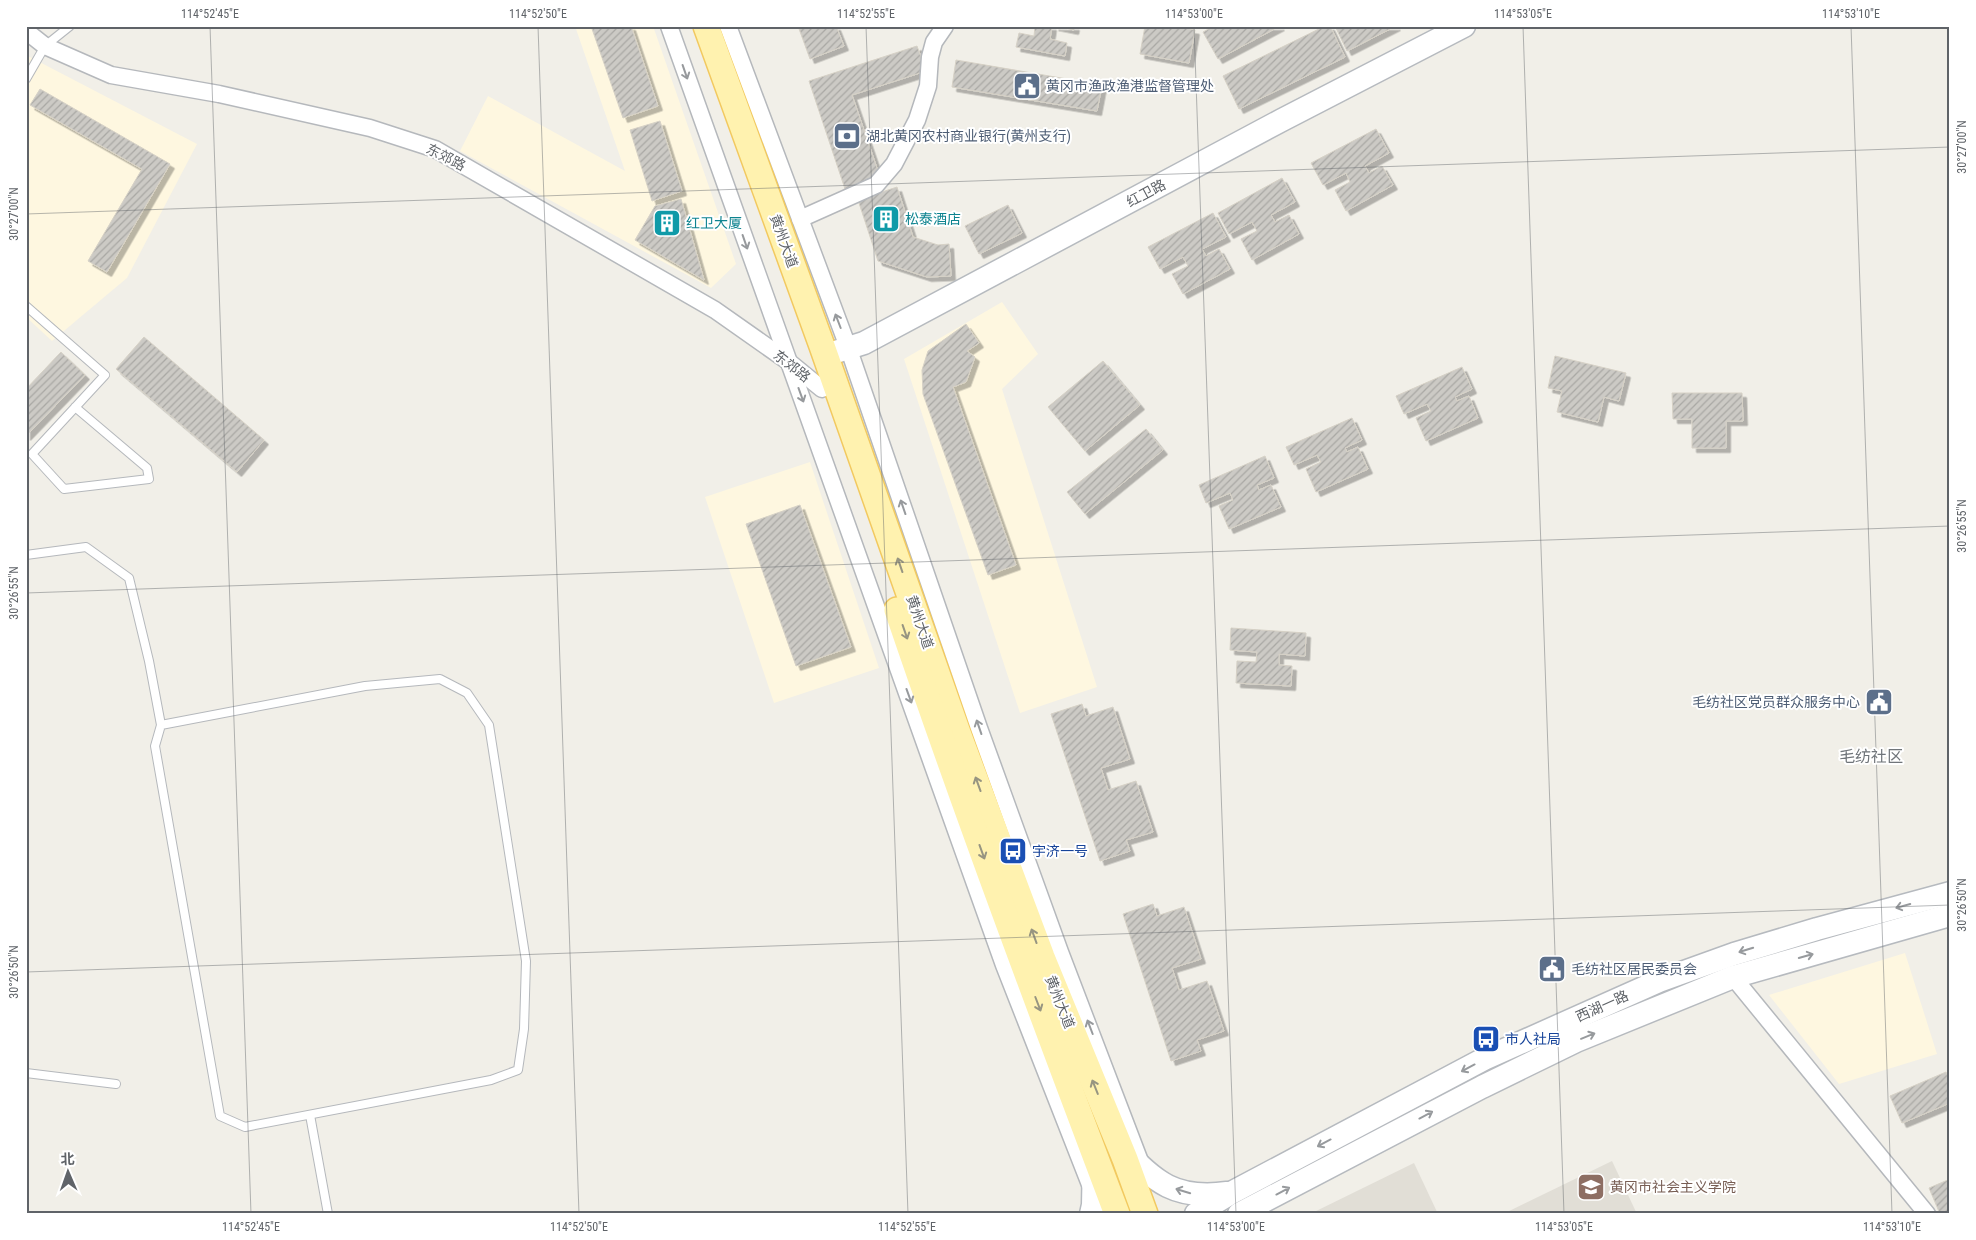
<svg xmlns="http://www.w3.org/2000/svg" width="1976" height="1240" font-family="'Roboto Condensed','Noto Sans SC',sans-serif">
<defs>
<pattern id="building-hatch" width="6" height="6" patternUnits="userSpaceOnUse" patternTransform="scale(1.25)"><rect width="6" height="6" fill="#cccac5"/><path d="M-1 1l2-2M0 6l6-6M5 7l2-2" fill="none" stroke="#a9a8a4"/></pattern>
<filter id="shadow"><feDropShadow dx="4.5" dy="4.5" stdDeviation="0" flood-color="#0004"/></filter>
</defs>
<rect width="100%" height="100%" fill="#f1efe8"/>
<!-- commercial -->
<g fill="#fef7e0">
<polygon points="575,26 653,26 736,264 711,288 460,151 488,96 625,171"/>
<polygon points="26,55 197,144 127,278 52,341 26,317"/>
<polygon points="1002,302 1038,354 1002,389 1097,687 1020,713 904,359"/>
<polygon points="810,462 879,668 774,703 705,497"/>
<polygon points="1905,953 1937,1054 1839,1084 1769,995"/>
</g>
<!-- education -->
<g fill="#e1ded6">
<polygon points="1612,1161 1637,1214 1503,1214"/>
<polygon points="1414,1163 1438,1214 1310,1214"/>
</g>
<!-- building -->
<g fill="url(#building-hatch)" stroke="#d6d1c6" filter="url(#shadow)">
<polygon points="591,26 631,26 658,106 623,118"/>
<polygon points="798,26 836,26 844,46 810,59"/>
<polygon points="1035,26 1052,26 1050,39 1067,43 1065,56 1016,47 1019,33 1034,36"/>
<polygon points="1054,26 1075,26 1074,30"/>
<polygon points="1145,26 1174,26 1195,30 1189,63 1140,54"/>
<polygon points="1214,26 1280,26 1218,59 1203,32"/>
<polygon points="1325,26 1330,26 1345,57 1239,109 1223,76"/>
<polygon points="1335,26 1396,26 1347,51"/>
<polygon points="917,46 926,71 852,95 880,177 845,189 809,81"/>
<polygon points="956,60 1102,85 1097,111 952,87"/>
<polygon points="40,89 170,164 107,272 88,261 142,169 30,105"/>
<polygon points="660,121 682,191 652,201 630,130"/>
<polygon points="1376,129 1389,153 1365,166 1369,173 1382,166 1393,185 1346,211 1335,190 1350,182 1346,173 1323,185 1311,163"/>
<polygon points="1282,178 1295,202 1271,215 1275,222 1289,215 1299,234 1252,260 1241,239 1257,231 1252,222 1229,234 1218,213"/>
<polygon points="897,187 913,237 938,245 949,244 951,276 927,277 878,261 858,200"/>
<polygon points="681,199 704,280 635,240 655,206"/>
<polygon points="1008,205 1022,233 979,254 965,226"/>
<polygon points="1213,213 1226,237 1202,249 1206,256 1219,249 1230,269 1183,294 1172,274 1188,266 1183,257 1160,269 1148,247"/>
<polygon points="966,324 979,343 967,351 975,357 966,382 953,387 1016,565 988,575 923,394 922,370 928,351"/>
<polygon points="144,337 264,440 237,472 116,369"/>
<polygon points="61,352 85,375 26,436 26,389"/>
<polygon points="1555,356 1626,373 1619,401 1604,397 1598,422 1557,412 1562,391 1548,388"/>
<polygon points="1103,361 1140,405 1085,451 1048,407"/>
<polygon points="1462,367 1472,389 1455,397 1457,401 1469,396 1478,418 1426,441 1416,418 1431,411 1427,404 1404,414 1396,396"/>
<polygon points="1672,393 1742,393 1743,421 1726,421 1726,448 1692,448 1692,419 1673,419"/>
<polygon points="1352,418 1362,440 1345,448 1347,452 1358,447 1368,469 1316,492 1306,469 1321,462 1317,455 1294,465 1286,447"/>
<polygon points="1146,429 1163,450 1085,514 1067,492"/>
<polygon points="1265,456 1274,478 1257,485 1259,490 1271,485 1281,507 1229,529 1219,506 1233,500 1230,493 1206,503 1199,485"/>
<polygon points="800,505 851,647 796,666 746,524"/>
<polygon points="1231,628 1306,633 1305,656 1279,654 1279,665 1292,666 1291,686 1236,683 1237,661 1256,662 1257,652 1230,650"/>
<polygon points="1082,704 1086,716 1113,707 1130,759 1101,768 1108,790 1136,781 1153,832 1126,840 1130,851 1100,861 1051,714"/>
<polygon points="1153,904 1157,916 1184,907 1201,959 1172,968 1179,990 1207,981 1224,1031 1197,1040 1201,1051 1171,1061 1123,914"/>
<polygon points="1946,1072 1950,1082 1950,1103 1902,1123 1890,1096"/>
<polygon points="1950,1179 1950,1211 1940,1214 1929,1188"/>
</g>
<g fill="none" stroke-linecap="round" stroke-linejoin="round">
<!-- lane casing -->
<g stroke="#b5b8bc" stroke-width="10">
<g id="lane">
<polyline points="26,79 45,46 70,26"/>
<polyline points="26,306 105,375 32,454 64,489 149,479 147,468 75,407"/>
<polyline points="26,555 86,547 129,578 149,661 161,725 155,746 220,1116 245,1127 491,1080 518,1070 524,1029 526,961 489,725 467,693 440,679 365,686 161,725"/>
<polyline points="26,1073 116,1084"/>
<polyline points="310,1115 328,1214"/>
</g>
</g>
<!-- street casing -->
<g stroke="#b5b8bc" stroke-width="19">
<g id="street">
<polyline points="669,26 1004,965 1091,1187"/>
<polyline points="728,26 848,347 979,728 1060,952 1141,1164"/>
<polyline points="26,31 45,46 111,75 219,94 370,128 435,149 715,310 789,362 822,389"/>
<polyline points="800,219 876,185 894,164 917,120 928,86 930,57 934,42 945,26"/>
<polyline points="1733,977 1927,1214"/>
</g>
</g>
<!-- secondary casing -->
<g stroke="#b6babf" stroke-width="25">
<g id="secondary">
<polyline points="826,355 864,343 1282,120 1464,26"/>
<path d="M1122,1147C1155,1183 1176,1200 1227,1193"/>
<polyline points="1091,1214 1093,1205 1094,1157"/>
<polyline points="1196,1214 1231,1193 1484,1059 1659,981 1734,954 1817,929 1950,893"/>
<polyline points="1239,1214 1482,1087 1576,1041 1733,977 1950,915"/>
</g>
</g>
<!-- primary casing -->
<g stroke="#f2c960" stroke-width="28">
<g id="primary">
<polyline points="706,26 822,346 958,733 1042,957 1125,1159 1145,1214"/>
<path d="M897,610C966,813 1041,1013 1117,1214"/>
</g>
</g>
<!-- lane -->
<use href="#lane" stroke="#fff" stroke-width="8"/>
<!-- street -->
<use href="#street" stroke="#fff" stroke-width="16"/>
<!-- secondary -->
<use href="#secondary" stroke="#fff" stroke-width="22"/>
<!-- primary -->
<use href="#primary" stroke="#fff2af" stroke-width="25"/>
</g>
<!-- one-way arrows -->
<defs><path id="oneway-shaft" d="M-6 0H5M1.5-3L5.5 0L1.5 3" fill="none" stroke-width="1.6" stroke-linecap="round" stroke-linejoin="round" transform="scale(1.25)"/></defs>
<g stroke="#979a9d">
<use href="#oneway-shaft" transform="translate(685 72) rotate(71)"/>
<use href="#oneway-shaft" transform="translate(745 242) rotate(71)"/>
<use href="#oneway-shaft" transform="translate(838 321) rotate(-111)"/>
<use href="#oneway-shaft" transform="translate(801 395) rotate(70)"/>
<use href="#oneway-shaft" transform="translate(903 507) rotate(-109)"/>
<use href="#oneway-shaft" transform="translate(909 696) rotate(70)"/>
<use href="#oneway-shaft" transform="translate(979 727) rotate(-109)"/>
<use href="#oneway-shaft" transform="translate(1903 906) rotate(165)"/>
<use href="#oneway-shaft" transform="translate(1746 950) rotate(163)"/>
<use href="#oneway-shaft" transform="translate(1806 956) rotate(-16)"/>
<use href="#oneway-shaft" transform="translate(1090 1027) rotate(-111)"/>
<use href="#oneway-shaft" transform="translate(1588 1036) rotate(-22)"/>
<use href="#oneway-shaft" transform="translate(1468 1068) rotate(152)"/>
<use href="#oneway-shaft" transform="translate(1426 1115) rotate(-28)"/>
<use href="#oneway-shaft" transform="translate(1324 1143) rotate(152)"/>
<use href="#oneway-shaft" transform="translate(1183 1191) rotate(-163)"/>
<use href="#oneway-shaft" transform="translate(1283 1191) rotate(-28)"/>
</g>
<g stroke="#979581">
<use href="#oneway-shaft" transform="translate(900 565) rotate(-109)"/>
<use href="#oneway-shaft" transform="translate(905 632) rotate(71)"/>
<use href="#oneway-shaft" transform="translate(978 784) rotate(-110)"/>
<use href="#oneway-shaft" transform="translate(982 852) rotate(70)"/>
<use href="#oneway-shaft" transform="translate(1034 936) rotate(-110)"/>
<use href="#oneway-shaft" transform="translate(1038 1004) rotate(69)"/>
<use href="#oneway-shaft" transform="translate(1095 1087) rotate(-112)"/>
</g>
<!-- ticks -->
<path fill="none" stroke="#5f6368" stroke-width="1" stroke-opacity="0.45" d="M210,26L251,1214M538,26L579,1214M866,26L908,1214M1194,26L1236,1214M1523,26L1564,1214M1851,26L1892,1214M26,214L1950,147M26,593L1950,526M26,972L1950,905"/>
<!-- icons -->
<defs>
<g id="civic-square" transform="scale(1.4375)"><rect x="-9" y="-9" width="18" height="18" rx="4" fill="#5c6f8a" stroke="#fff"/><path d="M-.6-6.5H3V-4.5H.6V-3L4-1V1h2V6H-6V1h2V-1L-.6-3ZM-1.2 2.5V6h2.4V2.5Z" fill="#fff"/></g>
<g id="bank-square" transform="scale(1.4375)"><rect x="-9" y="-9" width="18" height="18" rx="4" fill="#5c6f8a" stroke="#fff"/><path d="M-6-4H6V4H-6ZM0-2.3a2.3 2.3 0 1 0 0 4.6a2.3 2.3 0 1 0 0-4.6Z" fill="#fff"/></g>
<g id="building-square" transform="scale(1.4375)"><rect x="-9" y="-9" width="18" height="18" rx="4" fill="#0f9aa8" stroke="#fff"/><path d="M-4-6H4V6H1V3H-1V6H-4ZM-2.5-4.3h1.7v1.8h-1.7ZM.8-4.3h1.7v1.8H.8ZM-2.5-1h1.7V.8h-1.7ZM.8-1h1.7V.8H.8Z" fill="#fff"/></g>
<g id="bus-square" transform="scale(1.4375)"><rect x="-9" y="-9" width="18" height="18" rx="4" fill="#1a4fb4" stroke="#fff"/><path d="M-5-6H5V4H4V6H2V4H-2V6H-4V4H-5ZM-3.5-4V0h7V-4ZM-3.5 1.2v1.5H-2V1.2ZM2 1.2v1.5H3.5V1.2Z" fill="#fff"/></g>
<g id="university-square" transform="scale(1.4375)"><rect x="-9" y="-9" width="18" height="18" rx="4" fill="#8d6e63" stroke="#fff"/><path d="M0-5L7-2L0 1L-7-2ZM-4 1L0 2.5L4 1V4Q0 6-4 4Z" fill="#fff"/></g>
</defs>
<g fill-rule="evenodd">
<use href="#civic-square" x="1027" y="86"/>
<use href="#bank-square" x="847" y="136"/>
<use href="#building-square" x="886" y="219"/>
<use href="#building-square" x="667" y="223"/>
<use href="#civic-square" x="1879" y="702"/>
<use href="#bus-square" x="1013" y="851"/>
<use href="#civic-square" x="1552" y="969"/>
<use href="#bus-square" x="1486" y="1039"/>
<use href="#university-square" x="1591" y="1187"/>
</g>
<g text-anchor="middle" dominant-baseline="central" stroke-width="4" stroke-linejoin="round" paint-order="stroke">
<!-- service labels -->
<g font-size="14" fill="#4e5e75" stroke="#fff" text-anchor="start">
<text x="1046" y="86">黄冈市渔政渔港监督管理处</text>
<text x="866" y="136">湖北黄冈农村商业银行(黄州支行)</text>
<text x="1860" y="702" text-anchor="end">毛纺社区党员群众服务中心</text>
<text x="1571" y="969">毛纺社区居民委员会</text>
</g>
<!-- street labels -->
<g font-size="14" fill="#5f6368" stroke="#fff">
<text transform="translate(446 157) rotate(27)">东郊路</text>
<text transform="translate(1146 193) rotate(-28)">红卫路</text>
<text transform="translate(784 241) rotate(70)">黄州大道</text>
<text transform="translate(792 366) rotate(38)">东郊路</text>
<text transform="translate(920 622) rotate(71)">黄州大道</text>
<text transform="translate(1060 1002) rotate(68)">黄州大道</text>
<text transform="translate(1602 1006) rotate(-24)">西湖一路</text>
</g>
<!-- culture labels -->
<g font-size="14" fill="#0d838f" stroke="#fff" text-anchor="start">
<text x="905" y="219">松泰酒店</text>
<text x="686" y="223">红卫大厦</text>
</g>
<!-- transit labels -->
<g font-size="14" fill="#164399" stroke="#fff" text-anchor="start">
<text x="1032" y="851">宇济一号</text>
<text x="1505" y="1039">市人社局</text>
</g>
<!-- education labels -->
<g font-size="14" fill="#785e54" stroke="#fff" text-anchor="start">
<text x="1610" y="1187">黄冈市社会主义学院</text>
</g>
<!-- quarter labels -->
<g font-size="16" fill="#70757a" stroke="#fff">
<text x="1871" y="756">毛纺社区</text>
</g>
</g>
<!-- border -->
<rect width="1976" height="1240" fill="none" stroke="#ffffff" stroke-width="55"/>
<!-- north arrow -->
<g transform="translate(68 1172) rotate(358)" stroke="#ffffff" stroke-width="4" paint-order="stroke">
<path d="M0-4L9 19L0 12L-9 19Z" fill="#5f6368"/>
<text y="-8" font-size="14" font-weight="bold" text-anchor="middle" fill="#5f6368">北</text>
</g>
<rect x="28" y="28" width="1920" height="1184" fill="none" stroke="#5f6368" stroke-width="2"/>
<g font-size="12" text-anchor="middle" fill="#5f6368">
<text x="210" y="18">114°52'45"E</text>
<text x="538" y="18">114°52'50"E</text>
<text x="866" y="18">114°52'55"E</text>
<text x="1194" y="18">114°53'00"E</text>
<text x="1523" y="18">114°53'05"E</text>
<text x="1851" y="18">114°53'10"E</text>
<text transform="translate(1962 147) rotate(-90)" y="4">30°27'00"N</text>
<text transform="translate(14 214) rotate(-90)" y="4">30°27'00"N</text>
<text transform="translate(1962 526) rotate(-90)" y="4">30°26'55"N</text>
<text transform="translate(14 593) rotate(-90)" y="4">30°26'55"N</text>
<text transform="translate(1962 905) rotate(-90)" y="4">30°26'50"N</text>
<text transform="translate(14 972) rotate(-90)" y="4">30°26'50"N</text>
<text x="251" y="1231">114°52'45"E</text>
<text x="579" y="1231">114°52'50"E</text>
<text x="907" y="1231">114°52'55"E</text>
<text x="1236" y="1231">114°53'00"E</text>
<text x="1564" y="1231">114°53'05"E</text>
<text x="1892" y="1231">114°53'10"E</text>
</g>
</svg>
